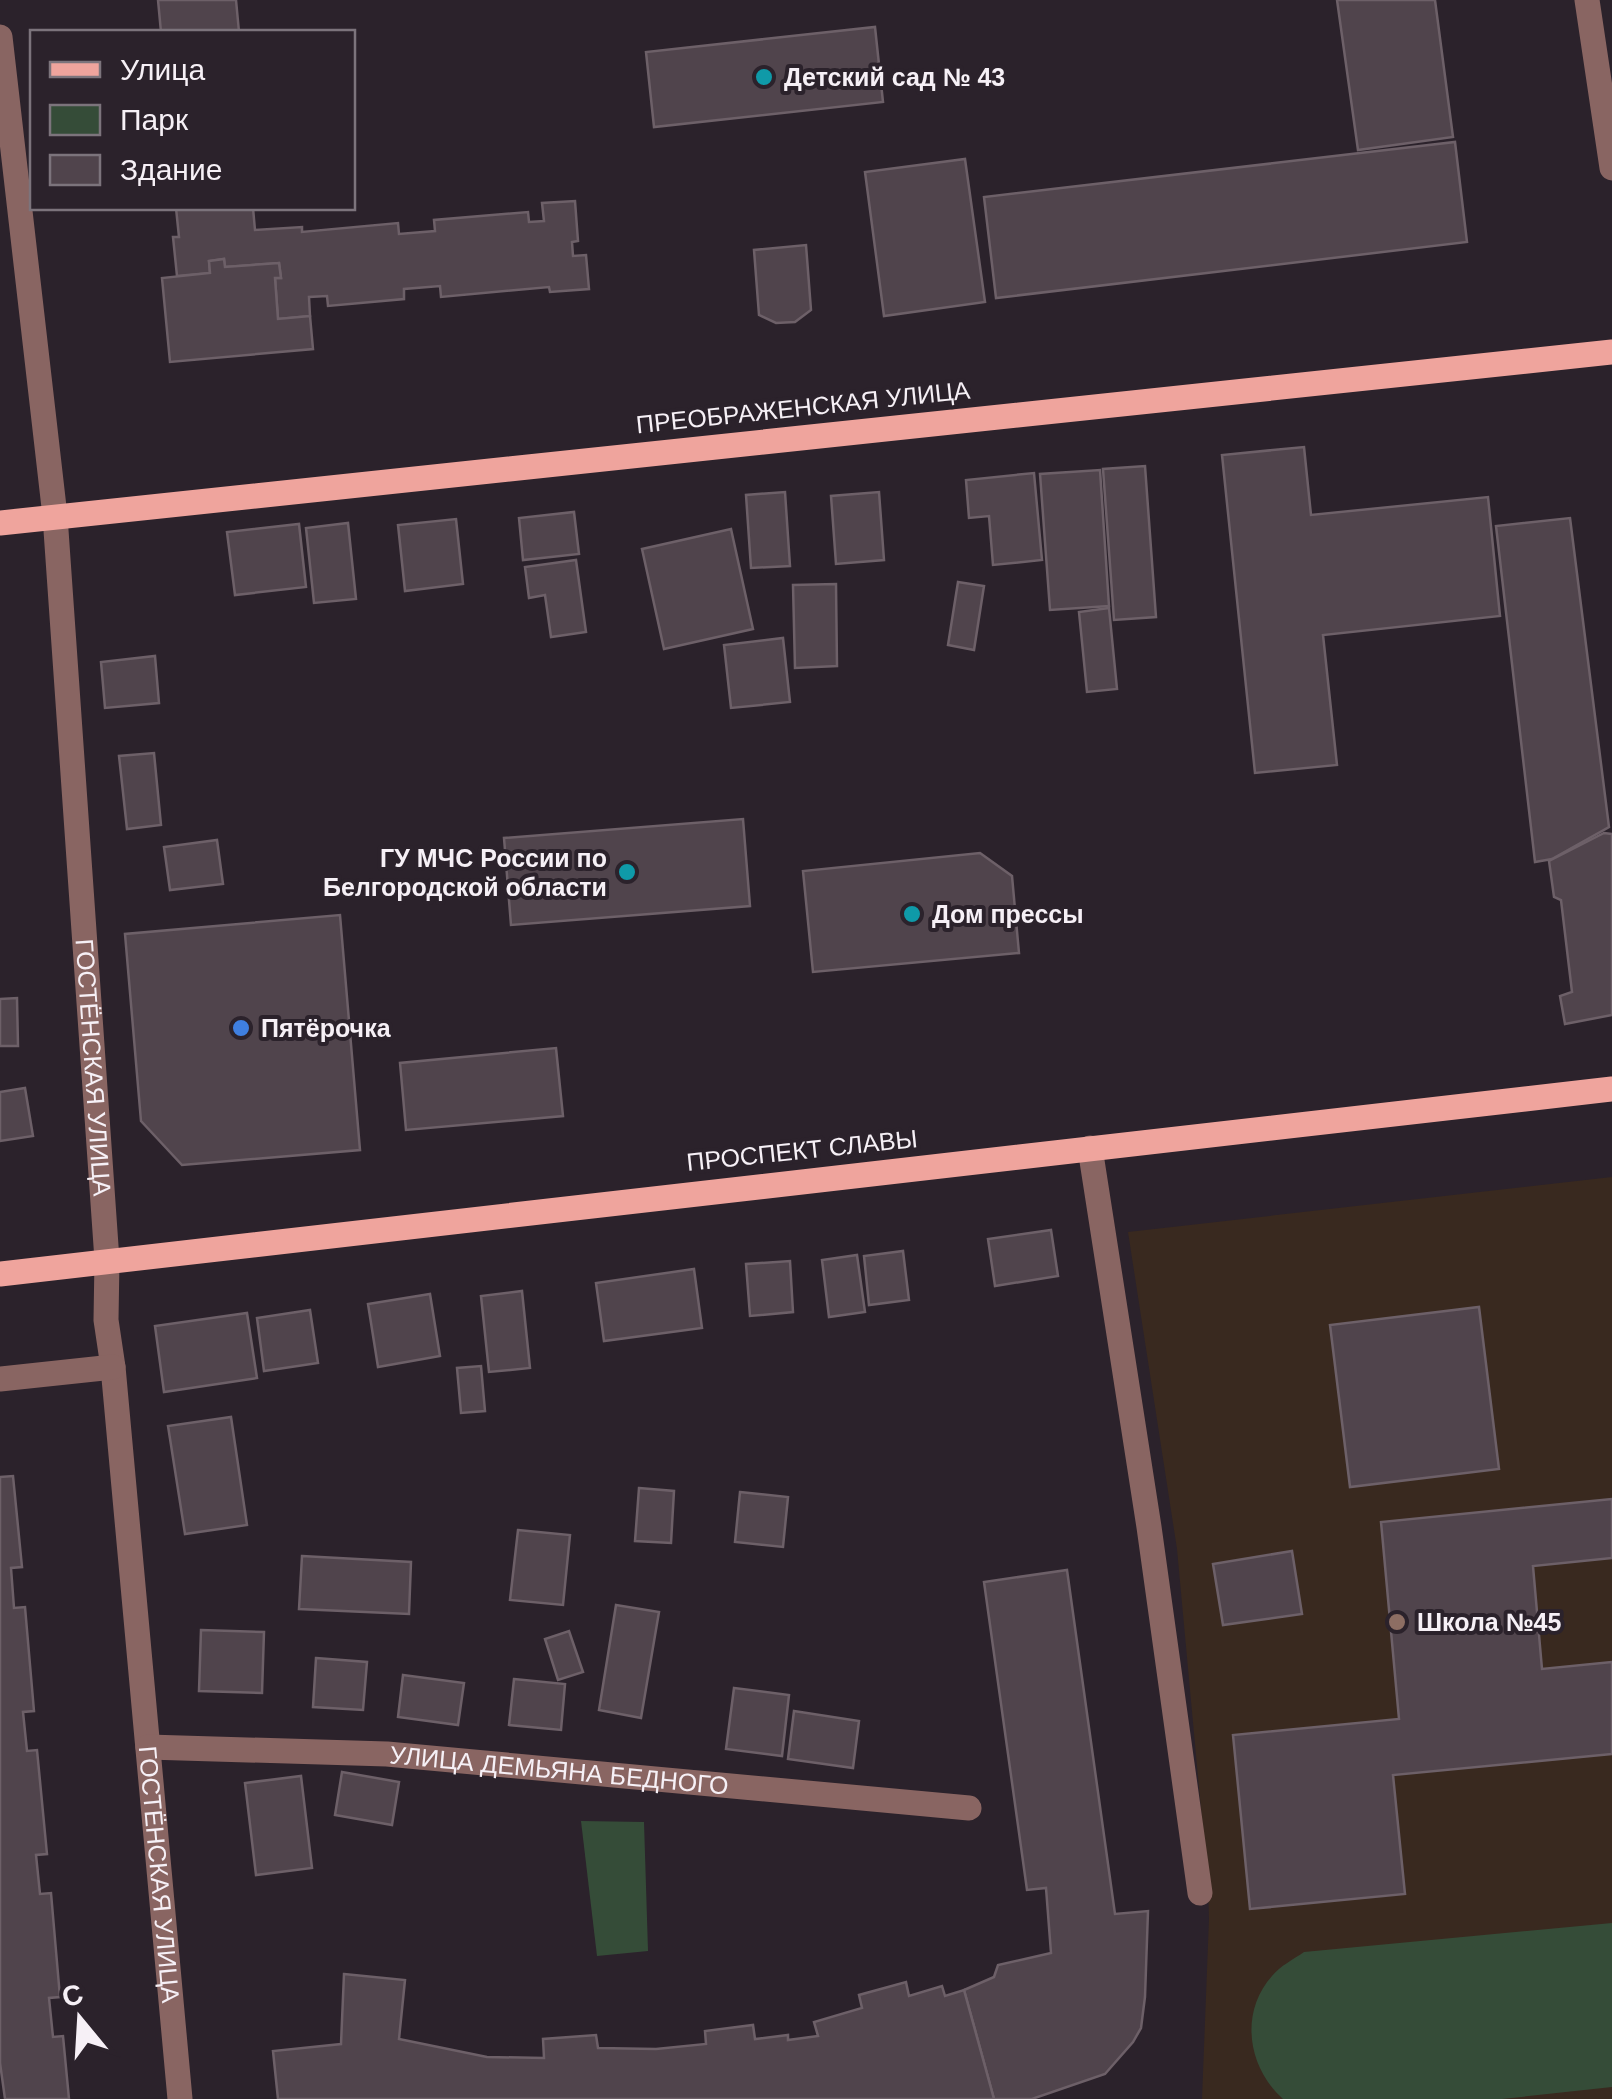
<svg xmlns="http://www.w3.org/2000/svg" width="1612" height="2099" font-family="Helvetica,sans-serif">
<rect width="100%" height="100%" fill="#2b222b"/>
<!-- education -->
<polygon fill="#39291f" points="1612,1177 1612,2099 1202,2099 1209,1919 1208,1885 1177,1549 1128,1232"/>
<!-- green -->
<g fill="#354c38">
<polygon points="581,1821 644,1822 648,1951 597,1956"/>
<path d="M1612,1923V2087L1502,2099H1283C1248,2068 1239,2013 1272,1976C1280,1966 1294,1959 1304,1952Z"/>
</g>
<!-- building -->
<g fill="#50444c" stroke="#6d6068" stroke-width="2.5">
<polygon points="158,0 236,0 239,32 161,32"/>
<polygon points="1337,0 1435,0 1453,137 1358,150"/>
<polygon points="875,27 883,102 654,127 646,52"/>
<polygon points="1455,142 1467,242 996,298 984,197"/>
<polygon points="965,159 985,302 884,316 865,172"/>
<polygon points="575,201 578,241 572,242 573,256 586,255 589,289 550,292 549,287 441,297 440,286 404,289 404,299 328,306 327,296 309,297 310,316 278,319 275,278 281,278 279,263 225,267 224,259 209,261 210,273 177,276 173,237 179,237 176,208 253,208 255,230 302,227 302,232 398,223 399,234 435,231 434,220 528,212 529,222 544,221 542,203"/>
<polygon points="806,245 811,310 795,322 776,323 759,315 754,250"/>
<polygon points="224,259 225,267 279,263 281,278 275,278 278,319 310,316 313,349 170,362 162,278 210,273 209,261"/>
<polygon points="1304,447 1311,515 1488,497 1500,616 1323,635 1337,765 1255,773 1222,455"/>
<polygon points="1145,466 1156,617 1114,620 1103,469"/>
<polygon points="1100,470 1109,606 1050,610 1040,474"/>
<polygon points="1034,473 1042,560 993,565 989,516 969,518 966,480"/>
<polygon points="785,492 790,566 751,568 746,495"/>
<polygon points="879,492 884,560 836,564 831,496"/>
<polygon points="574,512 579,554 523,560 519,518"/>
<polygon points="1570,518 1609,827 1552,859 1535,862 1496,526"/>
<polygon points="456,519 463,584 405,591 398,525"/>
<polygon points="348,523 356,599 314,603 306,528"/>
<polygon points="299,524 306,587 235,595 227,532"/>
<polygon points="731,529 753,629 664,649 642,549"/>
<polygon points="576,560 586,632 551,637 545,595 529,598 525,567"/>
<polygon points="958,582 984,586 974,650 948,645"/>
<polygon points="836,584 837,666 795,668 793,585"/>
<polygon points="1109,608 1117,689 1087,692 1079,612"/>
<polygon points="783,638 790,702 731,708 724,645"/>
<polygon points="155,656 159,703 105,708 101,662"/>
<polygon points="154,753 161,825 127,829 119,756"/>
<polygon points="743,819 750,906 511,925 504,838"/>
<polygon points="1604,833 1612,834 1612,1015 1565,1024 1560,996 1572,992 1561,900 1554,897 1549,861"/>
<polygon points="217,840 223,884 170,890 164,847"/>
<polygon points="980,853 1012,876 1019,953 813,972 803,871"/>
<polygon points="340,915 360,1150 182,1165 141,1121 125,934"/>
<polygon points="17,998 18,1046 0,1046 0,999"/>
<polygon points="556,1048 563,1116 406,1130 400,1063"/>
<polygon points="25,1088 33,1136 0,1141 0,1092"/>
<polygon points="1051,1230 1058,1276 995,1286 988,1239"/>
<polygon points="903,1251 909,1300 869,1305 864,1256"/>
<polygon points="857,1255 865,1312 829,1317 822,1260"/>
<polygon points="790,1261 793,1312 750,1316 746,1264"/>
<polygon points="694,1269 702,1328 604,1341 596,1283"/>
<polygon points="522,1291 530,1368 489,1372 481,1296"/>
<polygon points="430,1294 440,1356 378,1367 368,1304"/>
<polygon points="1479,1307 1499,1469 1350,1487 1330,1325"/>
<polygon points="310,1310 318,1363 264,1371 257,1318"/>
<polygon points="247,1313 257,1378 164,1392 155,1326"/>
<polygon points="481,1366 485,1411 461,1413 457,1368"/>
<polygon points="231,1417 247,1525 185,1534 168,1426"/>
<polygon points="13,1476 22,1567 11,1568 14,1608 25,1607 34,1711 23,1712 27,1751 37,1750 47,1854 36,1855 40,1894 51,1893 60,1997 49,1998 53,2037 63,2036 69,2099 5,2099 0,2063 0,1477"/>
<polygon points="639,1488 674,1491 671,1543 635,1541"/>
<polygon points="740,1492 788,1497 783,1547 735,1542"/>
<polygon points="1612,1499 1612,1558 1533,1566 1542,1669 1612,1662 1612,1754 1393,1775 1405,1894 1250,1909 1233,1735 1399,1719 1381,1522"/>
<polygon points="518,1530 570,1535 563,1605 510,1600"/>
<polygon points="1292,1551 1302,1614 1223,1625 1213,1564"/>
<polygon points="302,1556 411,1562 409,1614 299,1609"/>
<polygon points="1067,1570 1115,1914 1148,1911 1145,1997 1141,2028 1133,2042 1105,2074 1032,2099 994,2099 964,1990 994,1977 998,1965 1051,1953 1046,1888 1027,1890 984,1582"/>
<polygon points="616,1605 659,1612 641,1718 599,1710"/>
<polygon points="201,1630 264,1632 262,1693 199,1691"/>
<polygon points="569,1631 583,1672 558,1680 545,1639"/>
<polygon points="316,1658 367,1662 363,1710 313,1707"/>
<polygon points="403,1675 464,1683 458,1725 398,1717"/>
<polygon points="514,1679 565,1684 561,1730 509,1725"/>
<polygon points="734,1688 789,1695 782,1756 726,1749"/>
<polygon points="794,1711 859,1721 853,1768 788,1759"/>
<polygon points="342,1772 399,1782 392,1825 335,1815"/>
<polygon points="301,1776 312,1868 256,1875 245,1783"/>
<polygon points="344,1974 405,1980 399,2039 487,2057 544,2058 543,2039 596,2035 598,2048 656,2049 706,2044 705,2031 753,2025 755,2039 788,2035 788,2040 818,2036 814,2022 862,2008 859,1995 906,1982 909,1996 942,1986 945,1996 964,1990 994,2099 278,2099 273,2051 341,2044"/>
</g>
<g fill="none" stroke-linecap="round" stroke-linejoin="round">
<!-- minor -->
<g stroke="#896562" stroke-width="25">
<polyline points="1587,0 1612,168"/>
<path id="s1" d="M0,37L55,516L107,1260L106,1320L113,1367L180,2099"/>
<polyline points="1090,1148 1149,1527 1200,1893"/>
<polyline points="0,1379 113,1367"/>
<path id="s2" d="M148,1747L387,1754L969,1808"/>
</g>
<!-- major -->
<g stroke="#efa49d" stroke-width="25">
<polyline points="0,523 1612,352"/>
<polyline points="0,1274 1612,1089"/>
</g>
</g>
<!-- markers -->
<g fill="#0f9aa8" stroke="#2b222b" stroke-width="4">
<circle cx="764" cy="77" r="10"/>
<circle cx="627" cy="872" r="10"/>
<circle cx="912" cy="914" r="10"/>
</g>
<circle fill="#3f7fe0" stroke="#2b222b" stroke-width="4" cx="241" cy="1028" r="10"/>
<circle fill="#8d6e63" stroke="#2b222b" stroke-width="4" cx="1397" cy="1622" r="10"/>
<g text-anchor="middle" dominant-baseline="central" stroke-width="8" stroke-linejoin="round" paint-order="stroke">
<!-- poi labels -->
<g font-size="25" font-weight="bold" fill="#f6f0f6" stroke="#2b222b" text-anchor="start">
<text x="784" y="77">Детский сад № 43</text>
<text x="607" y="858" text-anchor="end">ГУ МЧС России по<tspan x="607" dy="29">Белгородской области</tspan></text>
<text x="932" y="914">Дом прессы</text>
<text x="261" y="1028">Пятёрочка</text>
<text x="1417" y="1622">Школа №45</text>
</g>
<!-- street labels -->
<g font-size="25" fill="#f6f0f6" stroke="#2b222b">
<text transform="translate(803 407) rotate(-6)">ПРЕОБРАЖЕНСКАЯ УЛИЦА</text>
<text stroke="none"><textPath href="#s1" startOffset="1035">ГОСТЁНСКАЯ УЛИЦА</textPath></text>
<text transform="translate(802 1150) rotate(-6)">ПРОСПЕКТ СЛАВЫ</text>
<text stroke="none"><textPath href="#s2" startOffset="412">УЛИЦА ДЕМЬЯНА БЕДНОГО</textPath></text>
<text stroke="none"><textPath href="#s1" startOffset="1845">ГОСТЁНСКАЯ УЛИЦА</textPath></text>
</g>
</g>
<!-- legend -->
<rect x="30" y="30" width="325" height="180" fill="#2b222b" stroke="#7c747c" stroke-width="2.5"/>
<rect x="50" y="62" width="50" height="15" fill="#efa49d" stroke="#7c747c" stroke-width="2.5"/>
<text x="120" y="80" font-size="30" fill="#f6f0f6">Улица</text>
<rect x="50" y="105" width="50" height="30" fill="#354c38" stroke="#7c747c" stroke-width="2.5"/>
<text x="120" y="130" font-size="30" fill="#f6f0f6">Парк</text>
<rect x="50" y="155" width="50" height="30" fill="#50444c" stroke="#7c747c" stroke-width="2.5"/>
<text x="120" y="180" font-size="30" fill="#f6f0f6">Здание</text>
<!-- north arrow -->
<g transform="translate(80 2019) rotate(342)" stroke="#2b222b" stroke-width="8" paint-order="stroke">
<path d="M0-8L18 38L0 25L-18 38Z" fill="#f6f0f6"/>
<text y="-15" font-size="28" font-weight="bold" text-anchor="middle" fill="#f6f0f6">С</text>
</g>
</svg>
